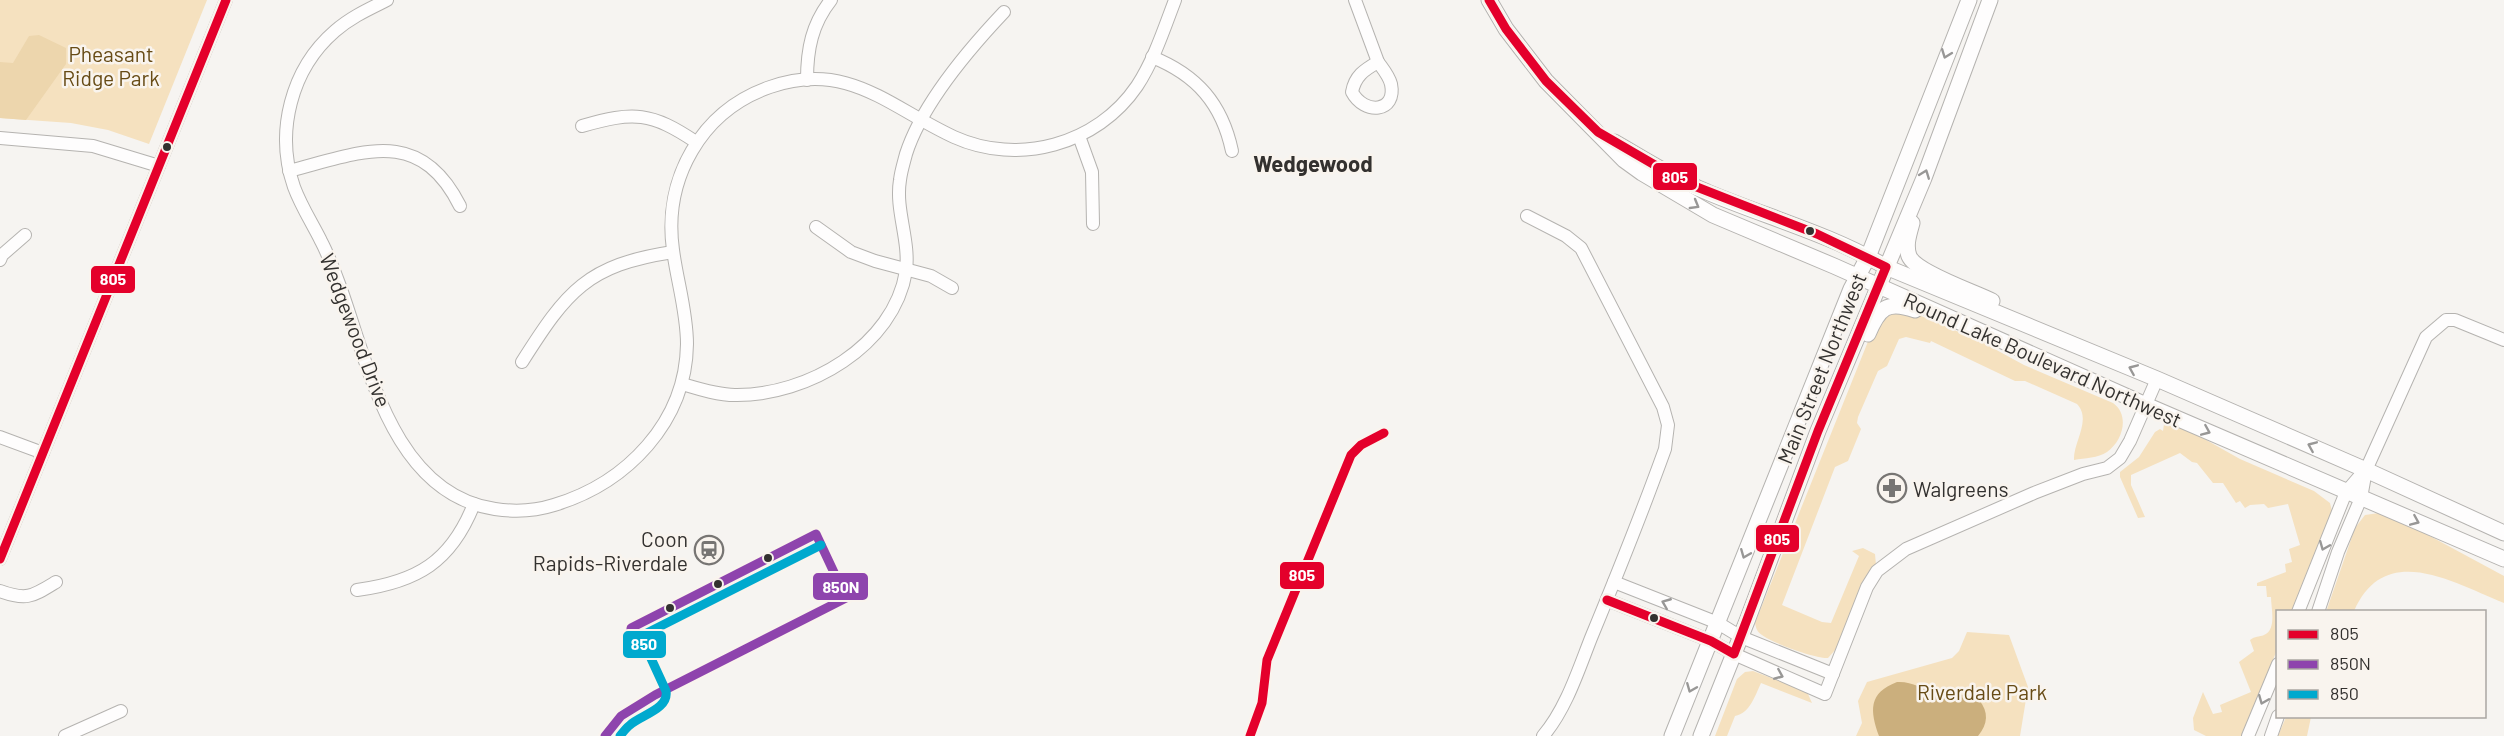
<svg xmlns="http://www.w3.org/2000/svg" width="2504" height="736" font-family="Barlow,sans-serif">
<rect width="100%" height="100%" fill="#f6f4f1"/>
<!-- green -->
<g fill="#f5e1bf">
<polygon points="0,0 207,0 149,144 108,130 71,123 0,118"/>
<path d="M1907,310L1980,341L2024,365L2113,403C2130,415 2123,441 2107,452C2098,458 2085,458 2074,460C2073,442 2092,420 2077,404L2025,381H2015L1931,341L1930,343L1906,337L1899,339L1887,366L1878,371L1858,417L1857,423L1861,429L1848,461L1835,467L1782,605L1822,622L1831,623L1859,556L1852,551L1863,548L1875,554L1876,565L1836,649L1828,658C1816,659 1772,643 1762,635C1757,632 1756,628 1755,623L1869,339L1888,312Z"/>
<path d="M2164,424L2192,432L2240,459L2314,491L2330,503L2332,511L2293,611L2278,612L2277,650L2242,736H2206L2194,730L2193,718L2203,692L2213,714L2222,712L2220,705L2251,692L2239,662L2254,651L2250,640C2255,636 2259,637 2264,635C2277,630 2271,608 2271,597H2267L2266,586H2257V583L2286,572L2285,564L2292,562L2289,549L2300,545L2288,504L2268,508L2264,504L2250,505L2245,508L2240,501L2236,503L2223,483H2213L2197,463L2192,462L2180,453L2131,475V485L2145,517L2138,518L2120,477V472L2139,457L2155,432L2160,429L2163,431Z"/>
<path d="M2379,513L2402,521L2504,576V603C2454,583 2385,540 2354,611L2326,612L2355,528L2365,515Z"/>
<polygon points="1967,632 2009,635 2028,687 2020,736 1856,736 1862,723 1858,701 1867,682 1952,658 1959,651"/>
<path d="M1753,671L1803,690L1808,694L1812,703L1761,683C1755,696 1750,713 1735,716L1727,736H1715L1737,679L1745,672Z"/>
<polygon points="2286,717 2311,717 2307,736 2278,736"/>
</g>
<!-- forest -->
<polygon fill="#edd6ad" points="39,35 66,48 66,64 26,120 0,118 0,62 13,63 29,36"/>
<!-- water -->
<path fill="#cbaf7d" d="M1897,682C1912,681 1922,689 1935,692C1951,695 1965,692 1979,700C1989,712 1988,724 1978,736H1879C1870,711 1868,693 1897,682Z"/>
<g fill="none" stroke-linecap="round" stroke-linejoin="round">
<!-- minor casing -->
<g stroke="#b5b3b0" stroke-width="14">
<g id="minor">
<path d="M387,0C369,9 351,17 335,31C291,69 275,132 294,187C301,206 312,223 321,241C329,256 335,273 341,289C369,368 394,494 495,509C515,512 535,511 554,505C627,483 686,422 687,344C687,312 677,281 673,250C663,179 701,111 770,87C848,60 889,107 954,137C1018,166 1097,145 1137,86C1154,60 1164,29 1175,0"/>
<polyline points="1355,0 1378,62"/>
<path d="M1152,57C1197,75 1222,104 1232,151"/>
<path d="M1378,62C1383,69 1389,76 1391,84C1397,113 1364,115 1352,92C1355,76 1364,70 1378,62Z"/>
<path d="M807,80C807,49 812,24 831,0"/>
<path d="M582,126C634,111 651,112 696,142"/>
<polyline points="1079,136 1092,172 1093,224"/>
<polyline points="0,138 93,146 159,166"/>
<path d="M289,171C360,153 419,124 460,206"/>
<path d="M1527,216L1566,236L1581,248L1663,407L1668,425L1665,449C1642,513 1617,575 1591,638C1578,671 1566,709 1543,736"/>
<polyline points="816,227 851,252 875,261 931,276 952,288"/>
<polyline points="0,260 2,255 25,235"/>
<path d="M522,362C567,291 587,265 673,252"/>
<path d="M682,384C699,389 718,395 735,395C807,396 894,346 906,271C910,240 895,210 900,180C901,171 904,162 906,154C922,104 969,49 1004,12"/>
<polyline points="0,437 43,453"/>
<polyline points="0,559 226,0"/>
<polyline points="1614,582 1718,623 1741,637 1833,674"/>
<path d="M357,590C417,582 451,562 474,504"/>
<path d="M0,591C27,601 33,596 56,582"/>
<polyline points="1607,600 1711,641 1734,654 1825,694 1867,587 1877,571 1906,549 2034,493 2083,474 2107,468 2120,458 2130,441 2157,379"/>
<polyline points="2298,612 2346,492 2365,470"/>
<polyline points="2318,612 2338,552 2361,498 2366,470 2426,337 2446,320 2455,320 2504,340"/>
<polyline points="65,736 121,711"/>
<polyline points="2248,736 2278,664"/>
<polyline points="2271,736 2278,716"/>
</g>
</g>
<!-- major casing -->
<g stroke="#b5b3b0" stroke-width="17">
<g id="major">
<polyline points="1489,0 1506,29 1546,81 1624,160 1642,173 1713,215 1834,266 2146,405 2504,559"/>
<path d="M1614,142C1644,159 1674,179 1707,192C1766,217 1830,234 1886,267L2157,379L2366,470L2504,533"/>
<path d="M1912,223C1909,234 1905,245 1909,256C1916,273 1975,292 1992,301"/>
<path d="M1868,334C1879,308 1887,300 1915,310"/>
<polyline points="1672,736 1851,289 1868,257 1969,0"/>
<polyline points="1701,736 1747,621 1818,431 1924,178 1990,0"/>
</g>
</g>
<!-- minor -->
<use href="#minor" stroke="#fefdfd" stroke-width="12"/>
<!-- major -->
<use href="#major" stroke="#fefdfd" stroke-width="15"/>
<!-- bus-1 casing -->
<g stroke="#f9f4ee" stroke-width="14">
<g id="bus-1">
<polyline points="1489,0 1506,29 1546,81 1598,132 1684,182 1817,234 1886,267 1818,431 1734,654 1711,641 1607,600"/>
<polyline points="0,559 226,0"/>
<polyline points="1250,736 1262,703 1267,660 1351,455 1361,445 1384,433"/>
</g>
</g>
<!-- bus-2 casing -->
<g stroke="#f9f4ee" stroke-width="14">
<polyline id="bus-2" points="605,736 621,716 655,695 846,598 816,534 631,628 631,644 636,653"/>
</g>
<!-- bus-3 casing -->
<g stroke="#f9f4ee" stroke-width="14">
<path id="bus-3" d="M620,736C623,732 626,728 630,725C641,715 669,709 666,691L643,641V635L821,545"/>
</g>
<!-- bus-1 -->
<use href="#bus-1" stroke="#e4002b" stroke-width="9"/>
<!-- bus-2 -->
<use href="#bus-2" stroke="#8e44ad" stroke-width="9"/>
<!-- bus-3 -->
<use href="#bus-3" stroke="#00a9ce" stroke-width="9"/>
</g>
<!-- one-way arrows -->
<defs><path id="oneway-chevron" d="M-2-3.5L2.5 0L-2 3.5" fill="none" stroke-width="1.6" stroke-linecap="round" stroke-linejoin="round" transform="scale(1.5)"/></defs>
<g stroke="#989796">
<use href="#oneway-chevron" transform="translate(1946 54) rotate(111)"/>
<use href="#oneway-chevron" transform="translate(1925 174) rotate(-69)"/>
<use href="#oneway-chevron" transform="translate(1695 205) rotate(30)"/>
<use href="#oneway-chevron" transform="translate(2133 369) rotate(-157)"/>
<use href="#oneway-chevron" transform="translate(2206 431) rotate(23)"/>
<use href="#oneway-chevron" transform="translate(2312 446) rotate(-157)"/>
<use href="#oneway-chevron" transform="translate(2415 521) rotate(23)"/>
<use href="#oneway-chevron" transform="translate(2324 546) rotate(112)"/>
<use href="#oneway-chevron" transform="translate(1745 554) rotate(112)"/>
<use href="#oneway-chevron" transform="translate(1666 603) rotate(-158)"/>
<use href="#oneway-chevron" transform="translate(1779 675) rotate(23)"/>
<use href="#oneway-chevron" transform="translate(1691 688) rotate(112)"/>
<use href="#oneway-chevron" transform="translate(2263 700) rotate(112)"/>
</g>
<!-- icons -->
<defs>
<g id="pharmacy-ring" transform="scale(1.5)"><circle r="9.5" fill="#f9f4ee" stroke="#777573" stroke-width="1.5"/><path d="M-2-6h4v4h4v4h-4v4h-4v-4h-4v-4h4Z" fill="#777573"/></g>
<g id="station-ring" transform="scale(1.5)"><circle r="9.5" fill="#f9f4ee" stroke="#777573" stroke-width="1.5"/><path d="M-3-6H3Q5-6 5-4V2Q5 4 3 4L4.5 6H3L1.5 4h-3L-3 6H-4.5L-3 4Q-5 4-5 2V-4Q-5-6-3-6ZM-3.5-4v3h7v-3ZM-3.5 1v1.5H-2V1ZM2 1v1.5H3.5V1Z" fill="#777573"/></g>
</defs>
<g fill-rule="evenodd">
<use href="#pharmacy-ring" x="1892" y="488"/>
<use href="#station-ring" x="709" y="550"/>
</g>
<!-- markers -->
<g fill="#33312f" stroke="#f9f4ee" stroke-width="2">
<circle cx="167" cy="147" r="5"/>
<circle cx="1810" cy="231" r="5"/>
<circle cx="768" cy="558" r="5"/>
<circle cx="718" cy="584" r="5"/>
<circle cx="670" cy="608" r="5"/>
<circle cx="1654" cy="618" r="5"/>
</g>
<g text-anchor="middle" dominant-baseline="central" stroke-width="5" stroke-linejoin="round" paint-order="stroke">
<!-- park labels -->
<g font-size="21" fill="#674b15" stroke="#f9f4ee">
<text x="111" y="53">Pheasant<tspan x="111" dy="24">Ridge Park</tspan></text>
<text x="1982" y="691">Riverdale Park</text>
</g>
<!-- street labels -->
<g font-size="21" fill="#33312f" stroke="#f9f4ee">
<text transform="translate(356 330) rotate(69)">Wedgewood Drive</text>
<text transform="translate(2043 359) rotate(24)">Round Lake Boulevard Northwest</text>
<text transform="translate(1821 368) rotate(-68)">Main Street Northwest</text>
</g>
<!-- poi labels -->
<g font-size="21" fill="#33312f" stroke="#f9f4ee" text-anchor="start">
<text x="1913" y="488">Walgreens</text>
<text x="688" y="538" text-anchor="end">Coon<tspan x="688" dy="24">Rapids-Riverdale</tspan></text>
</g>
<!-- neighbourhood labels -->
<g font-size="22" font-weight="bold" fill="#33312f" stroke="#f9f4ee">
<text x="1313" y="163">Wedgewood</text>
</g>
</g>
<g stroke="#f9f4ee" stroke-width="2">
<rect x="1652" y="162" width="46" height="29" rx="6" fill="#e4002b"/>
<rect x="90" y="265" width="46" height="29" rx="6" fill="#e4002b"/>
<rect x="1755" y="524" width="45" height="29" rx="6" fill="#e4002b"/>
<rect x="1279" y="561" width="46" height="29" rx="6" fill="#e4002b"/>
<rect x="812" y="572" width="57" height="29" rx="6" fill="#8e44ad"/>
<rect x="622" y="630" width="45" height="29" rx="6" fill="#00a9ce"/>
</g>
<g font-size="16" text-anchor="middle" font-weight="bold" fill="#fff">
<text x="1675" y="183">805</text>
<text x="113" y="285">805</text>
<text x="1777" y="545">805</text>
<text x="1302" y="581">805</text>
<text x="841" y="593">850N</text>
<text x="644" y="650">850</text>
</g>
<!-- legend -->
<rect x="2276" y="610" width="210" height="108" fill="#f9f4ee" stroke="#aaa6a2" stroke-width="1.5"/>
<rect x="2288" y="630" width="30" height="9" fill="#e4002b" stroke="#aaa6a2" stroke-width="1.5"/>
<text x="2330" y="640" font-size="18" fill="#33312f">805</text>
<rect x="2288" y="660" width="30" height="9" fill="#8e44ad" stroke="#aaa6a2" stroke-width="1.5"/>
<text x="2330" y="670" font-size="18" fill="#33312f">850N</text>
<rect x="2288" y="690" width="30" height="9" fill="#00a9ce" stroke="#aaa6a2" stroke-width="1.5"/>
<text x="2330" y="700" font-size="18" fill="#33312f">850</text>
</svg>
